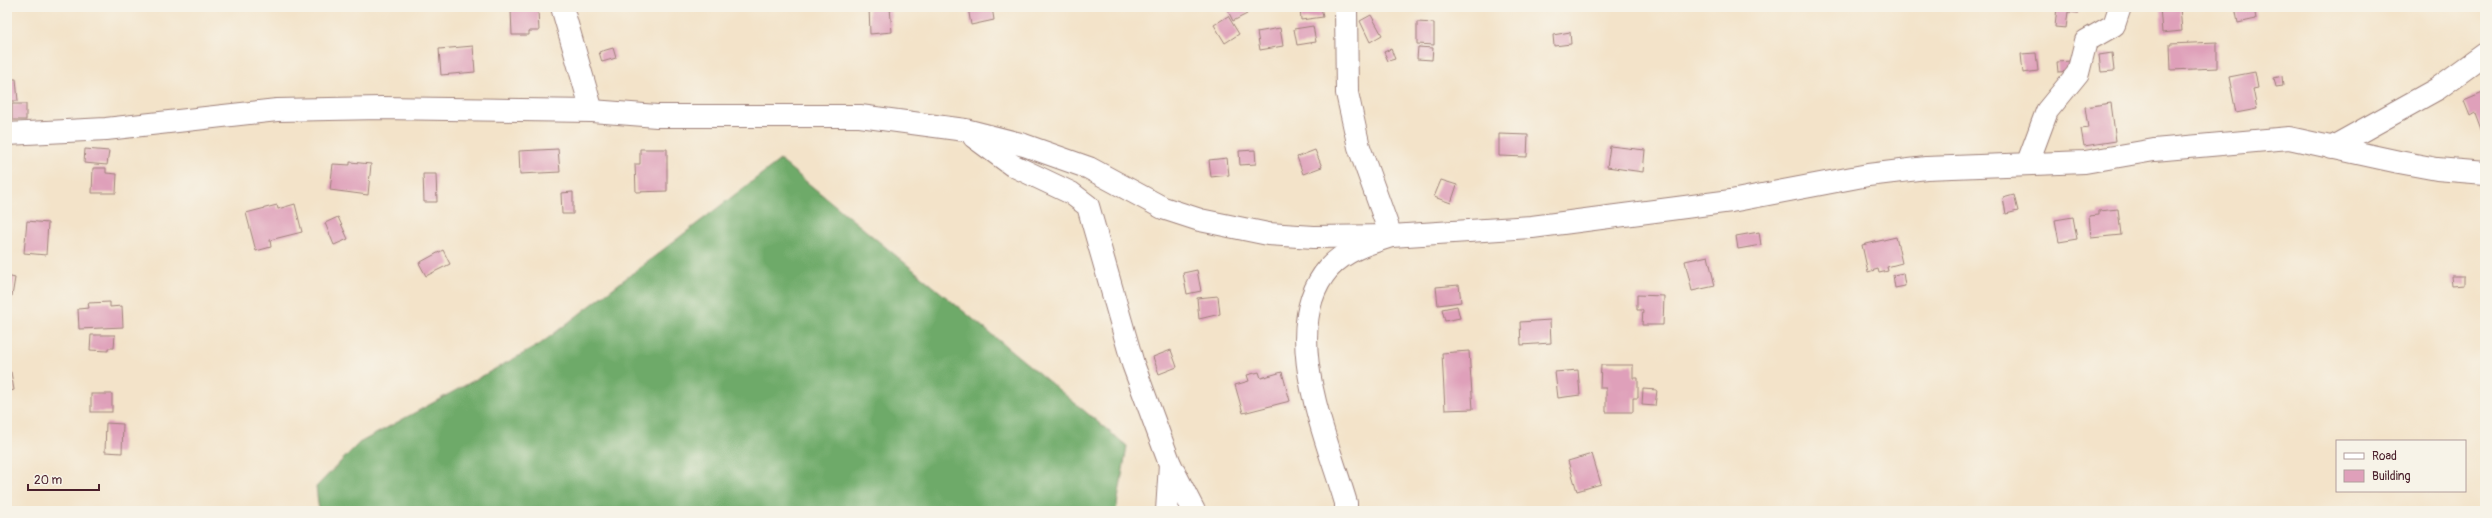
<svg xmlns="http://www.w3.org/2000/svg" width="2492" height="518" font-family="Pangolin,sans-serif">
<rect width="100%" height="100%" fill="#f7f3e8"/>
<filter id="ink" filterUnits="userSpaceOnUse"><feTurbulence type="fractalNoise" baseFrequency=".025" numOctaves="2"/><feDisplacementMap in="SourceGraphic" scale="8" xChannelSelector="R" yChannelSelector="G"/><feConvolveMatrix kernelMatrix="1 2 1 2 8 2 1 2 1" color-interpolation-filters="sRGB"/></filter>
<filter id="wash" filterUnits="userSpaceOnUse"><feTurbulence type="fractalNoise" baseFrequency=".012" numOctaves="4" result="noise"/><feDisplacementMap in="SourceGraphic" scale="16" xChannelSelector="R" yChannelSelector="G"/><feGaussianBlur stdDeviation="0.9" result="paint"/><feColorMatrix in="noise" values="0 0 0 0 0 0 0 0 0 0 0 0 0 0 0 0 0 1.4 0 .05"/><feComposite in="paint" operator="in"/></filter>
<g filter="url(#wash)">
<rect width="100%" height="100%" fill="#f3e3c9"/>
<!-- forest -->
<polygon fill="#6eaa69" stroke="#5c644a" points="780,160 1127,446 1116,511 319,511 316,487 359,443 539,345"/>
<g id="blocks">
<!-- building -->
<g fill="#dfa0ba">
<polygon points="869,7 890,7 892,32 870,34"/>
<polygon points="968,7 992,7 994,20 971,25"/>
<polygon points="1235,7 1244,7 1247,14 1233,21 1228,11"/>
<polygon points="1300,7 1321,7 1323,17 1301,20"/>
<polygon points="2057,7 2079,7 2078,13 2068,12 2066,28 2055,27"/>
<polygon points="2160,7 2180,7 2182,31 2162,33"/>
<polygon points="2235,7 2254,7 2256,19 2238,23"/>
<polygon points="511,10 538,10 539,31 529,31 529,35 512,35"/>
<polygon points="1371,15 1382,35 1370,42 1360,21"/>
<polygon points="1228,16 1239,34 1225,43 1214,25"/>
<polygon points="1417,22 1434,23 1434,45 1417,44"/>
<polygon points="1313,26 1316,42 1297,45 1294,29"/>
<polygon points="1280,28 1283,46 1260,50 1257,32"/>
<polygon points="1570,32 1571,44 1554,46 1553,35"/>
<polygon points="2217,42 2217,68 2171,70 2170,44"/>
<polygon points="473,46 475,72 441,75 439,49"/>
<polygon points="1418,47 1433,48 1432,60 1417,59"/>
<polygon points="613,48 616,58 602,62 599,52"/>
<polygon points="1391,49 1395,59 1388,61 1384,52"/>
<polygon points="2036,53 2038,71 2023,73 2021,54"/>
<polygon points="2112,53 2114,71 2101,72 2099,55"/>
<polygon points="2071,61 2072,71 2058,72 2057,62"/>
<polygon points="2255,72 2258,88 2253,89 2257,109 2236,113 2229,77"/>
<polygon points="2282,76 2283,86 2276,87 2274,78"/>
<polygon points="7,79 16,79 18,101 7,101"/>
<polygon points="2485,92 2485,130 2482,132 2475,113 2470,116 2464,101"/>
<polygon points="2111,103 2116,141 2084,146 2081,129 2088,128 2085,107"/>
<rect x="12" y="104" width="14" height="16"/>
<polygon points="1499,134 1528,135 1527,157 1499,156"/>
<polygon points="1610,146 1645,150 1643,172 1607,167"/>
<polygon points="85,149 109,151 107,165 84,163"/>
<polygon points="558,149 560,172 520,174 519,151"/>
<polygon points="640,149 667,149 667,191 636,192 635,164 640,164"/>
<polygon points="1255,150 1256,164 1240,165 1239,151"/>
<polygon points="1315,150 1322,167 1303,174 1297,157"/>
<polygon points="1227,158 1229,175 1211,177 1209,160"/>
<polygon points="350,162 371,164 368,195 330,190 333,164 350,165"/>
<polygon points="93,168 106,168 106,173 117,174 116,193 92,193"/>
<polygon points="423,174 436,174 437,202 424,202"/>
<polygon points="1441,180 1457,185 1451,203 1434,197"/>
<polygon points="573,192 573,214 562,214 561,193"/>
<polygon points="2014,195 2018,211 2006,214 2003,198"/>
<polygon points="295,204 302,232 270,240 271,247 256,251 246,213 277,205 278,209"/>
<polygon points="2118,209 2121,235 2091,238 2089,216 2099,215 2099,211"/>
<polygon points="338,217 348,239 334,245 325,223"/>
<polygon points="2073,217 2077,239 2059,242 2055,220"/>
<polygon points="27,221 48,223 46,255 24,253"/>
<polygon points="1759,232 1761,245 1738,249 1736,236"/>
<polygon points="1896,237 1902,263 1887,267 1888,271 1879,273 1878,269 1868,272 1862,245"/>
<polygon points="443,250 450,264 426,276 419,263"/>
<polygon points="1708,256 1715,286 1692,291 1685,261"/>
<polygon points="1197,270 1201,291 1187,294 1183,273"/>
<polygon points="1903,273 1905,286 1895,288 1893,275"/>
<polygon points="7,276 15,278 12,296 7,295"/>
<polygon points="2451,276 2464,276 2464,285 2452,286"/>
<polygon points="1459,285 1461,302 1438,305 1436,287"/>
<polygon points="1637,295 1664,296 1663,325 1642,325 1643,310 1637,310"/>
<polygon points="1218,296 1220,314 1199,319 1197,298"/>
<polygon points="110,302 110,307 122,306 123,327 79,329 78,309 89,308 88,303"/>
<polygon points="1457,306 1460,318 1445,321 1442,309"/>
<polygon points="1550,320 1551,343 1521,345 1520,322"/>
<polygon points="91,335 115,335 114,348 108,348 108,351 90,350"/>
<polygon points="1171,350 1177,367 1159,374 1153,357"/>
<polygon points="1469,351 1473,409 1445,410 1442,353"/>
<polygon points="1601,365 1633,365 1633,378 1638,378 1638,398 1633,398 1633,412 1606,412 1606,388 1600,388"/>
<polygon points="1578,370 1580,395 1558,398 1555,372"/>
<polygon points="7,372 11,372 14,390 7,392"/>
<polygon points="1259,372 1261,378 1282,372 1290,401 1243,413 1235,385 1249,381 1247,375"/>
<polygon points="1643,389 1657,390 1655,406 1642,405"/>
<rect x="91" y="394" width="21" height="18"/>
<polygon points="106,423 123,424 122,453 105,452"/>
<polygon points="1592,454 1601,484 1577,491 1568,461"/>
</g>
</g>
</g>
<g filter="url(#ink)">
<use href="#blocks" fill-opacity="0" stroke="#9e817a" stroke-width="1"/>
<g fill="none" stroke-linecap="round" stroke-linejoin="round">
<!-- minor casing -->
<g stroke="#9e817a" stroke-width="24">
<g id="minor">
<polyline points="562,7 592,111"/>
<path d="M1346,7L1347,93L1359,147L1391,236C1369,243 1345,250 1329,268C1277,327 1327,438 1346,503V511"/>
<polyline points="7,134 106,129 277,110 381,108 592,111 657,116 860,116 965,130 1024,145 1089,168 1163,208 1200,220 1268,234 1314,237 1391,236 1532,227 1731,201 1868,175 1926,168 2085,162 2154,150 2289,138 2399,162 2437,169 2485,173"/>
<polyline points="974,137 1012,165 1071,193 1088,206 1133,364 1170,464 1194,511"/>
<polyline points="2331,148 2437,89 2485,54"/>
<polyline points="2028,162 2047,111 2078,73 2086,41 2114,25 2120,7"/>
<polyline points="1167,511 1170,464"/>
</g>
</g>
<!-- minor -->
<use href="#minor" stroke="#fff" stroke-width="22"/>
</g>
</g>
<!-- margin -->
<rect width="2492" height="518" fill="none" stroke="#f7f3e8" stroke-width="24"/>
<!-- legend -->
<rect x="2336" y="440" width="130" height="52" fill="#f7f3e8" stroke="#b29e9c"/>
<rect x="2344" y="453" width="20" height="6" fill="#ffffff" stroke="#b29e9c"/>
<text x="2372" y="460" font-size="12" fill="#4a1f2b">Road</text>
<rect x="2344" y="470" width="20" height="12" fill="#dfa0ba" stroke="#b29e9c"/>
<text x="2372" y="480" font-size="12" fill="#4a1f2b">Building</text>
<!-- scale -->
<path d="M28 484v6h71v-6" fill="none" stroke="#4a1f2b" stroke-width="2"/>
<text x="34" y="484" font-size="12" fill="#4a1f2b" stroke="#f7f3e8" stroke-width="3" paint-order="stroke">20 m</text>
</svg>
